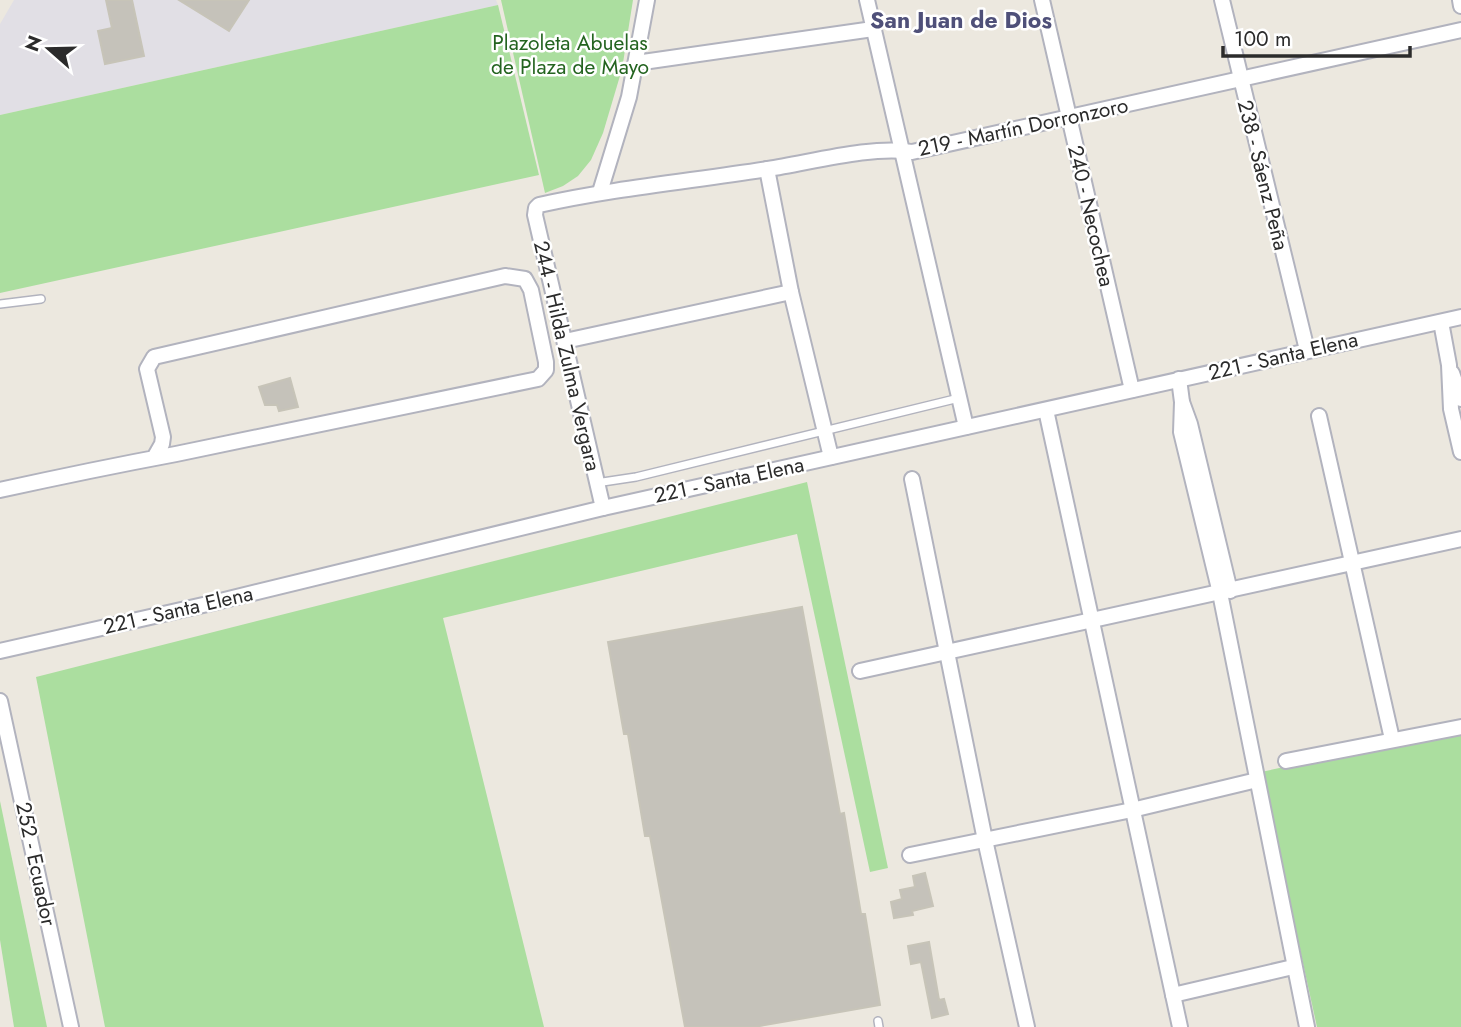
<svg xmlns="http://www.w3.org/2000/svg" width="1461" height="1027" font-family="Jost,sans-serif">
<rect width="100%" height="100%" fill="#ece8df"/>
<!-- industrial -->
<polygon fill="#e1dfe5" points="14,0 496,0 498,5 0,115 0,24"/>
<!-- green -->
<g fill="#abde9f">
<polygon points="501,0 633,0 622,69 603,133 591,160 578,176 563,186 545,193"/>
<polygon points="498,5 539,175 0,293 0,115"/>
<polygon points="807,482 888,868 870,872 797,534 443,618 544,1027 105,1027 36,677"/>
<polygon points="1461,729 1461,1027 1317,1027 1261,772"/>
<polygon points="0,801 47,1027 14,1027 0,940"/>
</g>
<!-- building -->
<g fill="#c5c2ba" stroke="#c7c4b8" stroke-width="2">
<polygon points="106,0 132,0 144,56 105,64 98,31 112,28"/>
<polygon points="179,0 249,0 229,31"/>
<polygon points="290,378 298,407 279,411 277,405 265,405 259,387"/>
<polygon points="802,607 840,814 844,813 861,914 865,914 880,1005 754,1027 685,1027 650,836 645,836 628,734 624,734 608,642"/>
<polygon points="925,873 933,906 912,911 913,915 894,918 891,902 902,899 900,890 915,887 913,876"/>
<polygon points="929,942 939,1000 944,999 948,1014 932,1018 921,962 911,964 908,946"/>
</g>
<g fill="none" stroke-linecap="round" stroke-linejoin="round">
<!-- lane casing -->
<g stroke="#b2b3be" stroke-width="10">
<g id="lane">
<polyline points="0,304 41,299"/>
<polyline points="596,483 636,477 959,398"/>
<polyline points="878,1021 879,1027"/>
</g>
</g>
<!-- street casing -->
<g stroke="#b2b3be" stroke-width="18">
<g id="street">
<polyline points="867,0 966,427"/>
<polyline points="1042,0 1132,390"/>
<polyline points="1222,0 1307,350"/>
<polyline points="1460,0 1461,6"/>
<polyline points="636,63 873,29"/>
<polyline points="767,169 791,292 831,457"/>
<polyline points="600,192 629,97 647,0"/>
<polyline points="1441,322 1449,365 1451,409 1461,452"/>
<polyline points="565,341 791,292"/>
<polyline points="1452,373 1461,399"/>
<polyline points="1179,379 1182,402 1190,424 1230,591"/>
<polyline points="1182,402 1181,432 1220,593 1307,1027"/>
<polyline points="1046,410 1180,1027"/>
<polyline points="1319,416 1392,739"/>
<polyline points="912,479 985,840 1027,1027"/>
<path d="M0,490C59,477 117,465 176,454L538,379L546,370V362L531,290L525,279L505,276L154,357L147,369L163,437L162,444L154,458"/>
<path d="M603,508L535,215L536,208L539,205C615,188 692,181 768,169C809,163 872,145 912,152L1461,30"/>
<polyline points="0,651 212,603 603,508 1461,317"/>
<polyline points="860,671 1461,539"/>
<polyline points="0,701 71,1027"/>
<polyline points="1286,761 1461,727"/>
<polyline points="910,855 1132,810 1257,780"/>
<polyline points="1173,995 1293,967"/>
</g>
</g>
<!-- lane -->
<use href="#lane" stroke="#fff" stroke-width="7"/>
<!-- street -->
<use href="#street" stroke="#fff" stroke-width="14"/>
</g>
<g text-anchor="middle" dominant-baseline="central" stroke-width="5" stroke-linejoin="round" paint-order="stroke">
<!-- park labels -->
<g font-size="21" fill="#246420" stroke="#fff">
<text x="570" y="43">Plazoleta Abuelas<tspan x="570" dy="24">de Plaza de Mayo</tspan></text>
</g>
<!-- street labels -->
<g font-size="21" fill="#2b2b2b" stroke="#fff">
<text transform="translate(1023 127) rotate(-12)">219 - Martín Dorronzoro</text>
<text transform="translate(1263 175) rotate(76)">238 - Sáenz Peña</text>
<text transform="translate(1091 216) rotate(77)">240 - Necochea</text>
<text transform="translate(567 356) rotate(77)">244 - Hilda Zulma Vergara</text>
<text transform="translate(1283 356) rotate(-13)">221 - Santa Elena</text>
<text transform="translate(729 480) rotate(-12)">221 - Santa Elena</text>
<text transform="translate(178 610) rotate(-13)">221 - Santa Elena</text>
<text transform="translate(36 864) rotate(78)">252 - Ecuador</text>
</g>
<!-- neighbourhood labels -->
<g font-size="23" font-weight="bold" fill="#4f5079" stroke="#fff">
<text x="961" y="20">San Juan de Dios</text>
</g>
</g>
<!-- north arrow -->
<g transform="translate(49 49) rotate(290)" stroke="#ffffff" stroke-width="5" paint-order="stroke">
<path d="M0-5L12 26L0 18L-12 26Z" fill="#2b2b2b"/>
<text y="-10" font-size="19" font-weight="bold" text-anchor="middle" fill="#2b2b2b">N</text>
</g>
<!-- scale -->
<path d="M1223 46v10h187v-10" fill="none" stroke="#2b2b2b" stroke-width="3.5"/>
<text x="1234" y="46" font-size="21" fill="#2b2b2b" stroke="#ffffff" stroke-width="5" paint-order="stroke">100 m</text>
</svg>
